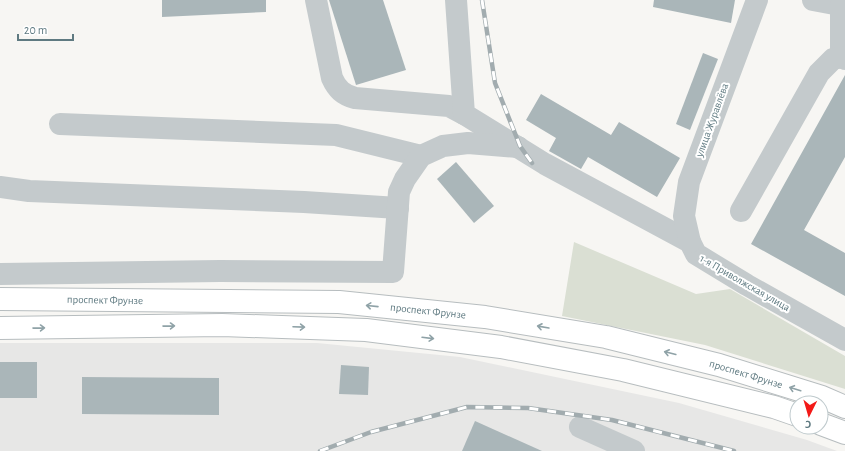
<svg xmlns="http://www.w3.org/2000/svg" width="845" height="451" font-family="'Alegreya Sans',sans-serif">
<rect width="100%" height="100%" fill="#f7f6f3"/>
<!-- built -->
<polygon fill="#e7e7e6" points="0,343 317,343 460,357 679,403 807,440 837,451 0,451"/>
<!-- green -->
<polygon fill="#dadfd3" points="574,242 696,294 730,289 845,356 845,389 705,345 562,316"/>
<!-- building -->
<g fill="#aab6b9">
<polygon points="162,0 266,0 266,12 162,17"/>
<polygon points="329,0 383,0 406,70 356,85"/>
<polygon points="654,0 735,0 731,23 653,7"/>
<polygon points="703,53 718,59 690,130 676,124"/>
<polygon points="845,75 845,157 804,230 845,253 845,296 751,244"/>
<polygon points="541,94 611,135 619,122 680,158 657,197 588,157 581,169 549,151 556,138 526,120"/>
<polygon points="456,162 494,206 474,223 437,179"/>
<rect x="0" y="362" width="37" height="36"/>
<polygon points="341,365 369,367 368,395 339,394"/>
<polygon points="82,377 219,378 219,415 82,414"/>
<polygon points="475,421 542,451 462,451"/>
</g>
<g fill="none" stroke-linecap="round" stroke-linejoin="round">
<!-- major casing -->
<g stroke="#b7bdbf" stroke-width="24">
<g id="major">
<polyline points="0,299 339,302 485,317 606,337 719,365 822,397 845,407"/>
<polyline points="0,328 222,325 366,330 501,347 623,370 774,407 797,415"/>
<polyline points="821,424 845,433"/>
</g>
</g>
<!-- minor -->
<g stroke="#c4cacc" stroke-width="22">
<path d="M316,0L332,78C337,89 343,95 355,98L449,106L464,114"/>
<polyline points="456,0 464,114 545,164 690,242 696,254 747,285 845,340"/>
<polyline points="813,0 845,6"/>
<polyline points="841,5 841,57 845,59"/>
<polyline points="60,124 336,135 421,156"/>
<polyline points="0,187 29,191 304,202 398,208"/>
<polyline points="741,211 819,73 833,59 841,57"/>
<polyline points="690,242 684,216 689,182 757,0"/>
<polyline points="0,274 220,271 393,272 399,192 405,179 421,156 443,146 468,143 518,147"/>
<polyline points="580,427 634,451"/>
</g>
<!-- major -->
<use href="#major" stroke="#fff" stroke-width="22"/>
<!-- rail casing -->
<g stroke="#a2acaf" stroke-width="4.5">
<g id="rail">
<polyline points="482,0 495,83 520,146 532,163"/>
<polyline points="320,451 371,432 467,407 528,408 612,420 734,451"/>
</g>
</g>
<!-- rail -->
<use href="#rail" stroke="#fff" stroke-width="3" stroke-dasharray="9" stroke-linecap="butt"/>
</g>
<!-- one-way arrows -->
<defs><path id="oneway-shaft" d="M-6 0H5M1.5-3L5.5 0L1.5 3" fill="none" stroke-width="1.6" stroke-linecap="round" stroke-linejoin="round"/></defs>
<g stroke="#8fa2a7">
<use href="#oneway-shaft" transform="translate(372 306) rotate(-174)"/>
<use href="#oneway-shaft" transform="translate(169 326) rotate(-1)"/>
<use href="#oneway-shaft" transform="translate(299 327) rotate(2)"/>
<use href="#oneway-shaft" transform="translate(543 327) rotate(-170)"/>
<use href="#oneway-shaft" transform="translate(39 328) rotate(-1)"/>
<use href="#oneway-shaft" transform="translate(428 338) rotate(7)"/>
<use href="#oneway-shaft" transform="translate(670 353) rotate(-166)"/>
<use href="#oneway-shaft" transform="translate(795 389) rotate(-163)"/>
</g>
<g text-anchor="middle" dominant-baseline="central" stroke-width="4" stroke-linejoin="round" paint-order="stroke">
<!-- street labels -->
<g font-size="11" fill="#5f7a81" stroke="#fff">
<text transform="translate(712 120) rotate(-70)">улица Журавлёва</text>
<text transform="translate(745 283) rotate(30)">1-я Приволжская улица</text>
<text transform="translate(105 300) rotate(1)">проспект Фрунзе</text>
<text transform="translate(428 311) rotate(6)">проспект Фрунзе</text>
<text transform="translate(746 374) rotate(17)">проспект Фрунзе</text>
</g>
</g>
<!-- north arrow -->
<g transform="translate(809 415) rotate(185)"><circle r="19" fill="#ffffff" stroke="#bfcacd"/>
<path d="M0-3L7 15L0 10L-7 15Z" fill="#f31917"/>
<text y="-6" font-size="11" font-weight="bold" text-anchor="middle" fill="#5f7a81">С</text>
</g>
<!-- scale -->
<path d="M18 34v6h55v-6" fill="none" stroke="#5f7a81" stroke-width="2"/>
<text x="24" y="34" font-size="12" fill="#5f7a81" stroke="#ffffff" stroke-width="3" paint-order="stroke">20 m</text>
</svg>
